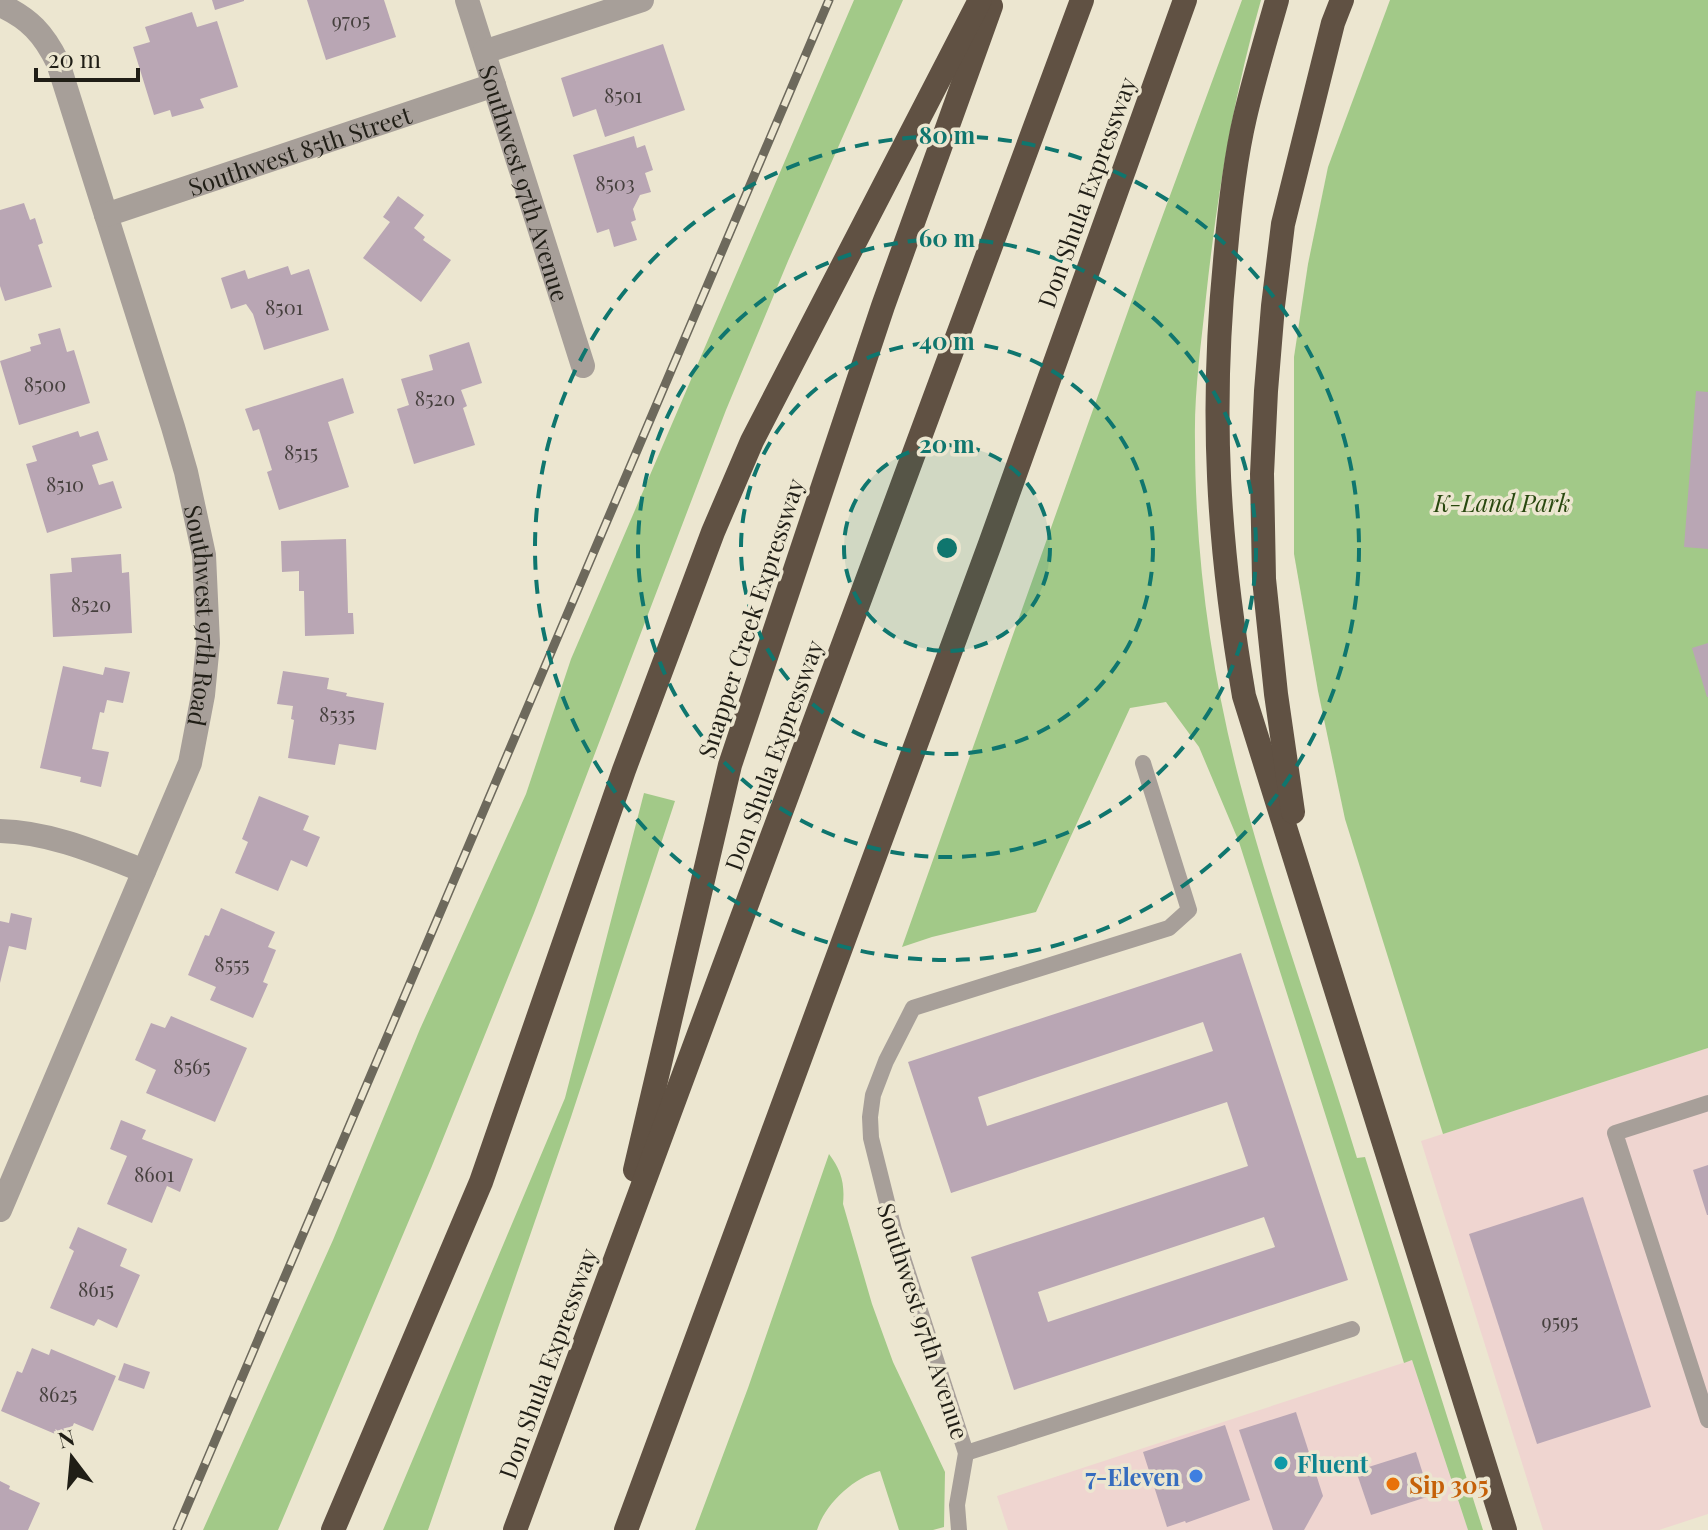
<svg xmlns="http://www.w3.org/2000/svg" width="1708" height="1530" font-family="'Playfair Display',serif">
<rect width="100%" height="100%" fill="#ece6d0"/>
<!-- commercial -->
<g fill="#efd5d0">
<polygon points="1708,1048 1708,1514 1659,1530 1543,1530 1421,1141"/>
<polygon points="1412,1360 1468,1530 1008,1530 997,1496"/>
</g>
<!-- green -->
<g fill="#a2c988">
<polygon points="854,0 903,0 788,261 726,410 534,913 432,1166 278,1530 203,1530 333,1240 420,1029 526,794 571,659"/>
<path d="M1242,0H1261C1233,98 1217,196 1206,297C1201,345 1194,393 1195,441C1195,555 1211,673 1240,783C1273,909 1319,1033 1357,1158L1365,1157L1483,1530H1468L1412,1360L1404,1363L1239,842L1199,747L1166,702L1130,708L1036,912L932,937L902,947L1143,269Z"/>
<polygon points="1390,0 1708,0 1708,1048 1443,1134 1345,819 1318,691 1294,554 1294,357 1308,264 1328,167"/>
<polygon points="644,793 675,801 571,1117 428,1530 383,1530 565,1098"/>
<path d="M829,1154C841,1170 845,1183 843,1204L872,1304L893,1362L945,1472L944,1527L933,1530H899L880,1471C853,1478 826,1503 817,1530H695L748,1388Z"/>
</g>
<!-- building -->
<g fill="#b9a6b4" fill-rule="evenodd">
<polygon points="212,0 244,0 244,1 215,10"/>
<polygon points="307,0 384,0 396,37 326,60"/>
<polygon points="192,12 197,27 217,21 238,87 200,99 204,108 172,117 170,110 154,115 133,47 150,42 145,27"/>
<polygon points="663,44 685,110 605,137 596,109 573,117 561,78"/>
<polygon points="634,136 637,148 645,145 653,170 645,173 651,192 640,195 633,209 636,220 631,222 637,240 614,247 609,229 597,233 573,155"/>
<polygon points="398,196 424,215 414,228 425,237 423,240 451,260 421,302 363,258 390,222 383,217"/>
<polygon points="24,203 30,220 35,218 43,243 38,245 52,287 5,301 0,286 0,210"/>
<polygon points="288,266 291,275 309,269 329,330 264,350 253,314 246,304 231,309 221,278 245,270 248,279"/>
<polygon points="60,328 67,352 74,350 90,403 19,425 0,361 31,351 30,347 41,344 38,334"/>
<polygon points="469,342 482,383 461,390 467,406 463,408 475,445 414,464 397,409 409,405 401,379 433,370 429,355"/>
<polygon points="343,378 354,413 328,422 349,487 279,510 267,472 272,470 259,429 253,431 245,409"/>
<polygon points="1696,391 1708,392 1708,549 1684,547"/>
<polygon points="78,431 80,437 98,431 108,460 92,465 99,485 113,481 122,508 47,533 26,464 37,461 32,446"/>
<polygon points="346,539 348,613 353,613 354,634 305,636 304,591 299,591 299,571 282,572 281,541"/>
<polygon points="121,554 122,573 129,572 132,633 53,637 50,574 72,572 71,558"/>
<polygon points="1708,643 1708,697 1707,697 1692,648"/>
<polygon points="63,666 103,675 105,667 130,672 123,703 107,700 104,713 100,712 92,749 109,752 101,787 80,782 81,777 40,768"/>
<polygon points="283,671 329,678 327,689 347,693 346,696 384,703 376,750 339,744 335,765 288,758 294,720 291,719 293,706 277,704"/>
<polygon points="259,796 309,816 303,830 320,837 307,867 291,860 278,891 235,873 248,842 242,839"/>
<polygon points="221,908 275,932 268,947 276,950 263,982 268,984 253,1018 210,1000 216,987 188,975 205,935 209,936"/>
<polygon points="11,913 32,918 26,950 9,946 0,983 0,921 9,923"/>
<path d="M1241,953L1348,1280L1014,1390L971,1257L1248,1166L1227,1102L951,1193L908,1062ZM1203,1022L1213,1051L987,1126L978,1097ZM1264,1217L1275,1247L1048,1322L1038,1292Z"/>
<polygon points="171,1016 247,1048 215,1122 146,1093 156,1070 135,1060 151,1023 165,1028"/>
<polygon points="121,1120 146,1130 142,1139 193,1159 180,1192 167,1186 152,1223 107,1204 127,1156 110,1149"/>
<polygon points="1708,1165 1708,1215 1707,1215 1693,1170"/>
<polygon points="1583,1197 1651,1407 1537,1444 1469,1234"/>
<polygon points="78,1227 127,1249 120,1266 140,1275 117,1328 98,1319 94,1326 50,1308 74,1251 69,1248"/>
<polygon points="32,1348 49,1355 51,1349 116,1376 93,1431 74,1423 67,1439 1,1411 17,1371 22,1373"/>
<polygon points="124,1363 150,1372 144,1389 118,1380"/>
<polygon points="1296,1412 1323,1496 1304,1530 1273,1530 1239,1430"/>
<polygon points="1225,1425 1250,1500 1186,1523 1185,1521 1167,1527 1143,1452"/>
<polygon points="1416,1452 1430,1496 1371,1515 1356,1471"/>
<polygon points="0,1481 10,1486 9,1489 40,1503 28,1530 0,1530"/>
</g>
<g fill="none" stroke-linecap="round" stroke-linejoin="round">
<!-- lane -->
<g stroke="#a79f99" stroke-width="16">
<polyline points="1708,1103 1615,1133 1708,1420"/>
<polyline points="966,1453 1352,1329"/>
<polyline points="959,1530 957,1505 966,1453 894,1230 871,1138 870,1117 873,1095 886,1061 913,1008 1169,928 1189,910 1143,763"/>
</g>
<!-- street -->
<g stroke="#a79f99" stroke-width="24">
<path id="s1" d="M467,0L583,366"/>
<path id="s2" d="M0,5C29,18 44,34 58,63L173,427L186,472L204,555L208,643L203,695L190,763L0,1210"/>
<polyline points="484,52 642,0"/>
<path id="s3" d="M106,215L494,85"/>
<path d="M0,831C50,832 98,853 144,871"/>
</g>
<!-- highway -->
<g stroke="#605143" stroke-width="24">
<path d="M1277,0C1266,39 1254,78 1245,117C1234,164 1229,213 1225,261C1210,414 1218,545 1244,696L1505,1530"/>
<polyline points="1293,812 1276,694 1264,579 1262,474 1266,391 1273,306 1283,224 1333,23 1342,0"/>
<polyline points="635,1170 730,765 883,306 991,6"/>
<polyline points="333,1530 481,1182 624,770 713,532 752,441 980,0"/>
<polyline points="515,1530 1082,0"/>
<polyline points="626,1530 990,544 1185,0"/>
</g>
<!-- rail casing -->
<g stroke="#6d695c" stroke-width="9">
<polyline id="rail" points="177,1530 829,0"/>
</g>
<!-- rail -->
<use href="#rail" stroke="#ece6d0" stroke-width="6" stroke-dasharray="18" stroke-linecap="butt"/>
</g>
<!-- distance rings -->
<circle cx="947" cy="548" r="103" fill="#0f766e" fill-opacity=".12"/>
<g fill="none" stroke="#0f766e" stroke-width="4" stroke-dasharray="14 10">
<circle cx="947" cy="548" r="103"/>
<circle cx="947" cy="548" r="206"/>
<circle cx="947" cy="548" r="309"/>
<circle cx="947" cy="548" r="412"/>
</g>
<!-- markers -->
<circle fill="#0f9aa8" stroke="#ece6d0" stroke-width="3" cx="1281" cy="1463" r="8"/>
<circle fill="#3f7fe0" stroke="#ece6d0" stroke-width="3" cx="1196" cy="1476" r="8"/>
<circle fill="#e8710a" stroke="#ece6d0" stroke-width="3" cx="1393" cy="1484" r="8"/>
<g text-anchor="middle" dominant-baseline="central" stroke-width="7" stroke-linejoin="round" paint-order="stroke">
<!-- number labels -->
<g font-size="20" fill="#46403e">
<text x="351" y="19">9705</text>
<text x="623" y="94">8501</text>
<text x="615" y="182">8503</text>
<text x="284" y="306">8501</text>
<text x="45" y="383">8500</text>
<text x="435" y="397">8520</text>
<text x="301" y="451">8515</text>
<text x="65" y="483">8510</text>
<text x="91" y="603">8520</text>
<text x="337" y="713">8535</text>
<text x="232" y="963">8555</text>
<text x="192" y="1065">8565</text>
<text x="154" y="1173">8601</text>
<text x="96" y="1288">8615</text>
<text x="1560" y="1320">9595</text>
<text x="58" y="1393">8625</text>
</g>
<!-- street labels -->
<g font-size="24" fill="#201e16" stroke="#ece6d0">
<text stroke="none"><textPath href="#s3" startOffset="204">Southwest 85th Street</textPath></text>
<text stroke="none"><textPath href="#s1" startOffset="192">Southwest 97th Avenue</textPath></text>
<text transform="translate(1086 192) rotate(-70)">Don Shula Expressway</text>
<text stroke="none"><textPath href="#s2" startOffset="658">Southwest 97th Road</textPath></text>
<text transform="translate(750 618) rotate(-72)">Snapper Creek Expressway</text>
<text transform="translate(773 755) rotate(-70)">Don Shula Expressway</text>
<text transform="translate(924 1321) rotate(72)">Southwest 97th Avenue</text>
<text transform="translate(547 1363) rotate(-70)">Don Shula Expressway</text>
</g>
<!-- park labels -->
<g font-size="24" font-style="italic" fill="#29480f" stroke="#ece6d0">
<text x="1502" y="502">K-Land Park</text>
</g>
<!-- culture labels -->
<g font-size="24" font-weight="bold" fill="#0d838f" stroke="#ece6d0" text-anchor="start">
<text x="1297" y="1463">Fluent</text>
</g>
<!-- shop labels -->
<g font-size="24" font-weight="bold" fill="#366cbe" stroke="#ece6d0" text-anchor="end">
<text x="1180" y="1476">7-Eleven</text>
</g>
<!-- food labels -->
<g font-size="24" font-weight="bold" fill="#c56008" stroke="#ece6d0" text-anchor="start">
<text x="1409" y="1484">Sip 305</text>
</g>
</g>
<circle cx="947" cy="548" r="12" fill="#0f766e" stroke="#ece6d0" stroke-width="4"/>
<g font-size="24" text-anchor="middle" font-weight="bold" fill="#0f766e" stroke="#ece6d0" stroke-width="7" stroke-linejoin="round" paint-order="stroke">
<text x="947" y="144">80 m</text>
<text x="947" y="247">60 m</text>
<text x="947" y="350">40 m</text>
<text x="947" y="453">20 m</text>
</g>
<!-- north arrow -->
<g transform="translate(72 1458) rotate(344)" stroke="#ece6d0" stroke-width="6" paint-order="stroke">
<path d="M0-6L14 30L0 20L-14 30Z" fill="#201e16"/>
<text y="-12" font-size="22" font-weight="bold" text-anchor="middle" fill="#201e16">N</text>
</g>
<!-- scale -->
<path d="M36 68v12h102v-12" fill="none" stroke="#201e16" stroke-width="4"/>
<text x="48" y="68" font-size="24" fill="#201e16" stroke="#ece6d0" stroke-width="6" paint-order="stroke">20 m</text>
</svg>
